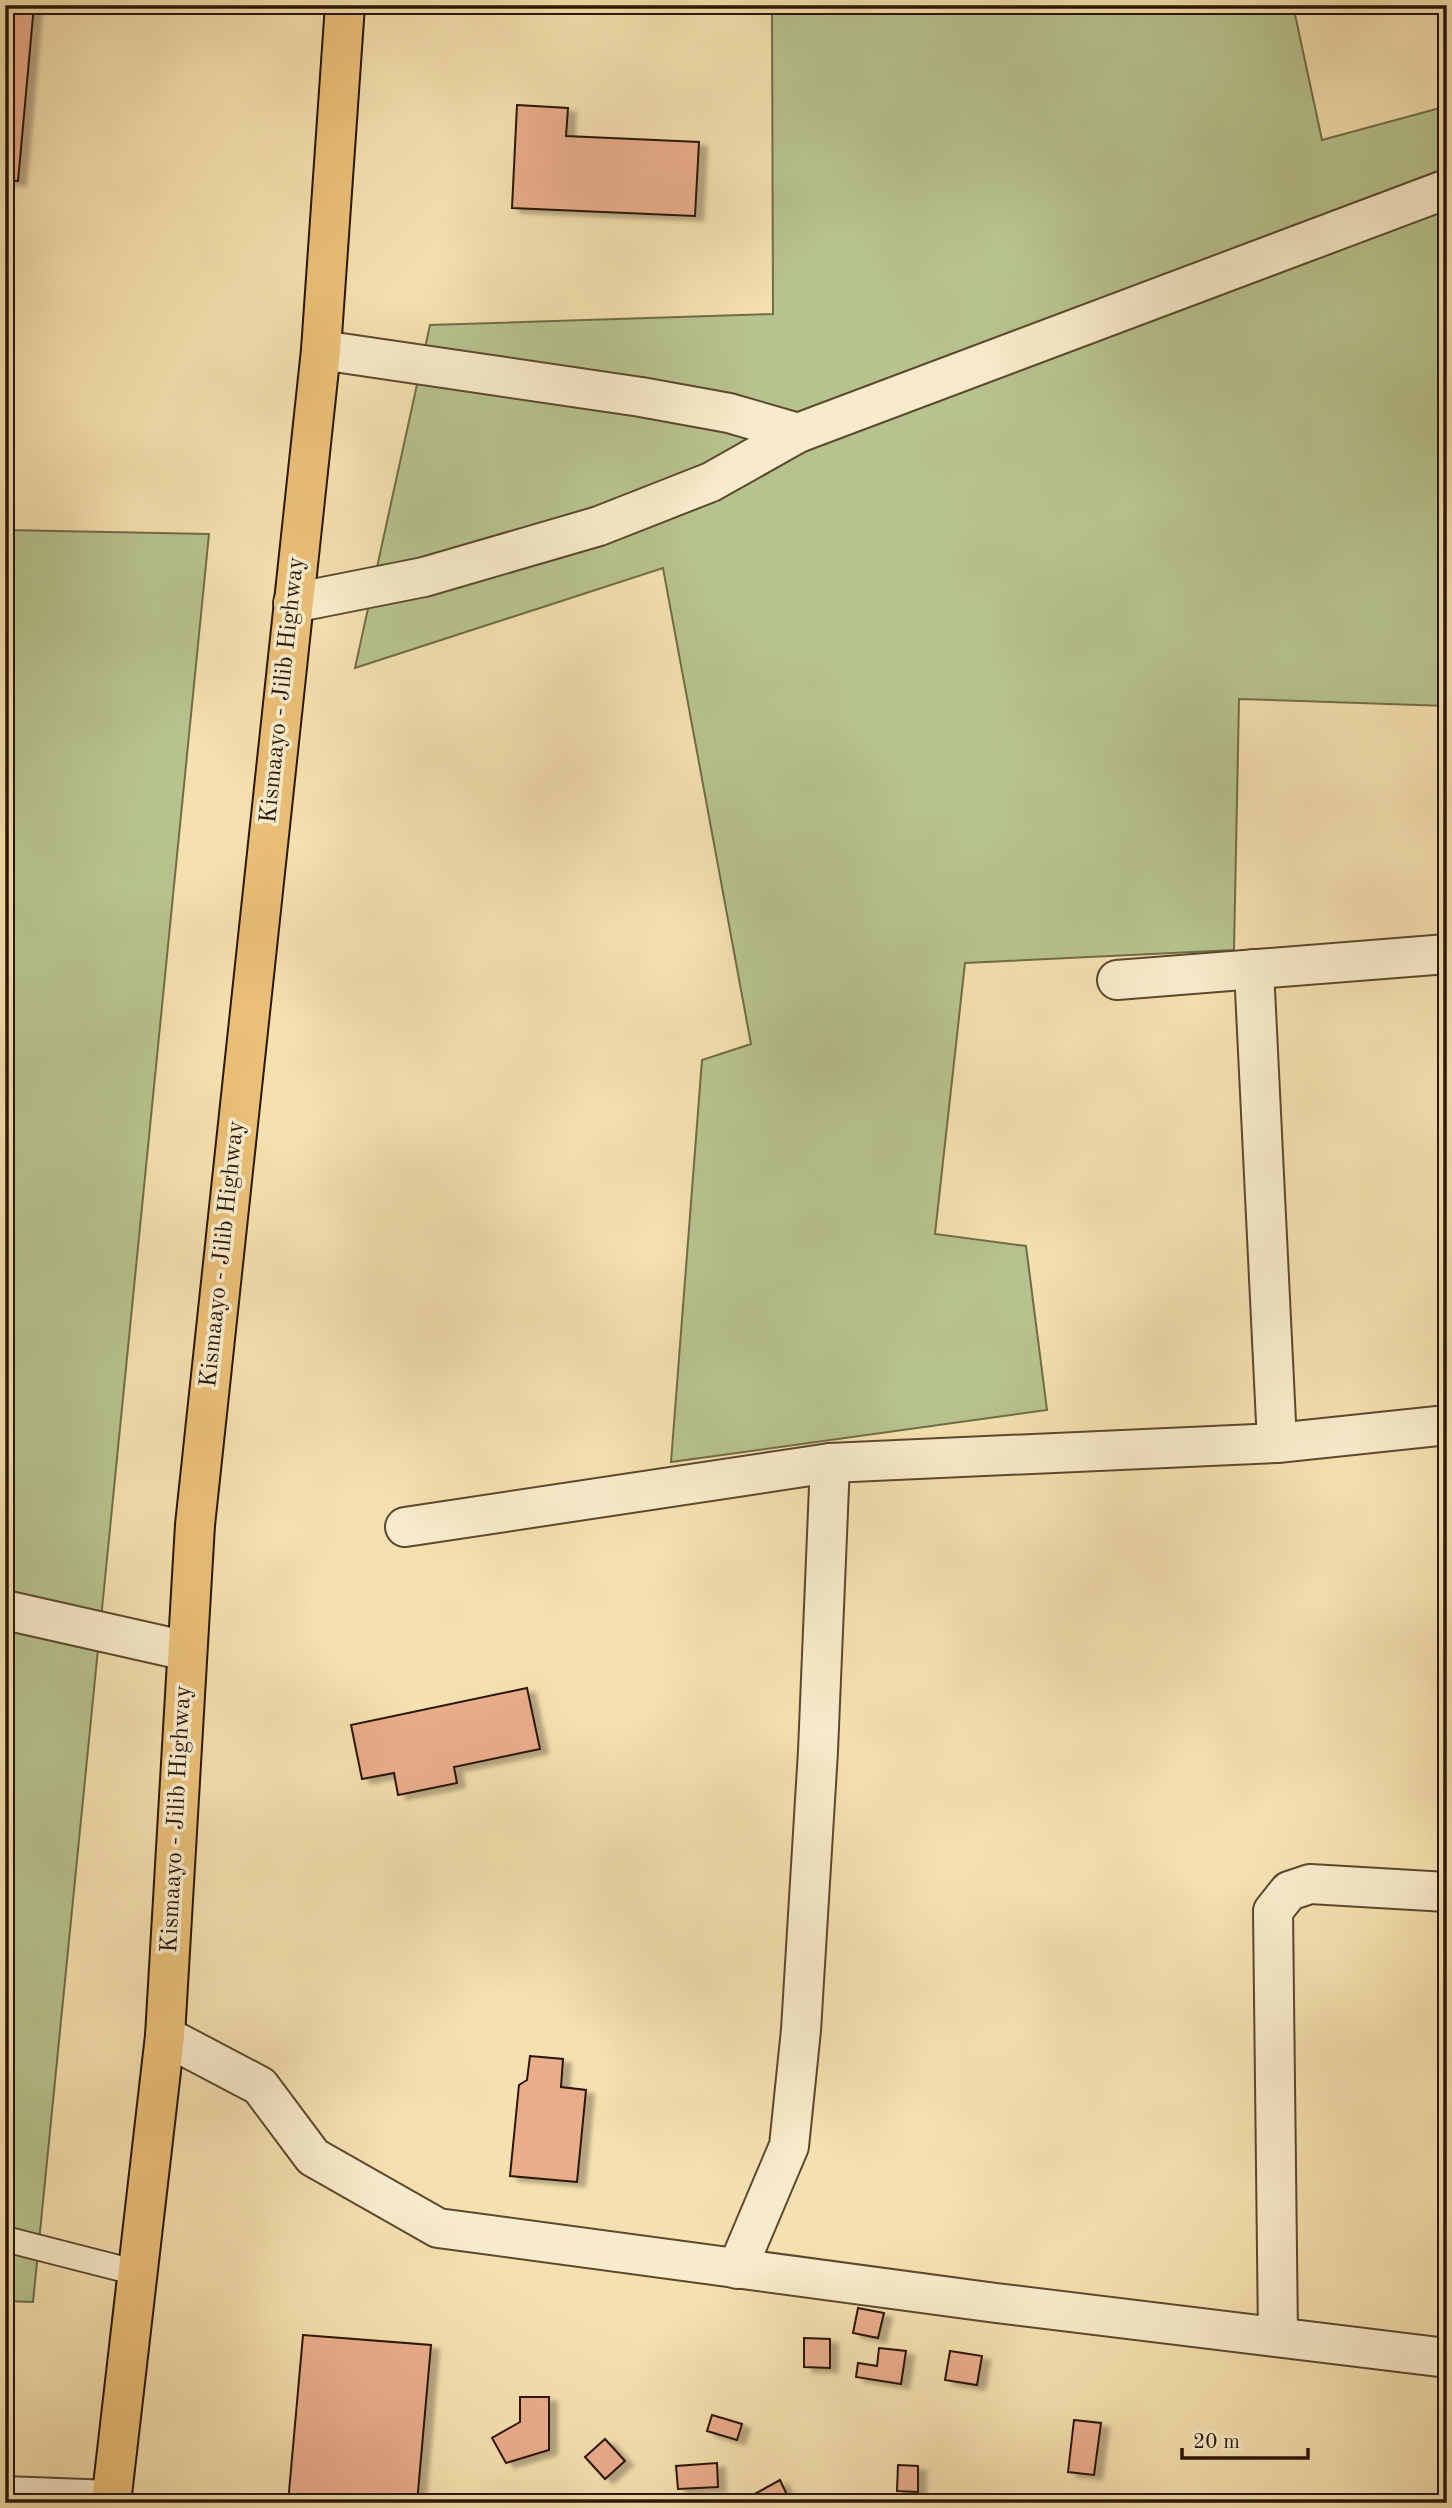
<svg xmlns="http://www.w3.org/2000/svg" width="1452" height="2508" font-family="'Old Standard TT',serif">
<defs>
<filter id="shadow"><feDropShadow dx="8" dy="4.5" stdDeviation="2" flood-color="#0004"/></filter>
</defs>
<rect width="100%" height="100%" fill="#f5e0af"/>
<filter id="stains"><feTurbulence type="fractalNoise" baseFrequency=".00286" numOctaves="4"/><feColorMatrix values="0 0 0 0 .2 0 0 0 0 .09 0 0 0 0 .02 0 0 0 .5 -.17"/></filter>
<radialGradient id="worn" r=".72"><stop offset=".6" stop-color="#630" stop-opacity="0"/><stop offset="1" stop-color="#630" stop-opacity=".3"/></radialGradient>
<!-- green -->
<g fill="#b7c38e" stroke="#706c48" stroke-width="2">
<polygon points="772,5 1293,5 1322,140 1447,106 1447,706 1239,699 1234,950 965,963 935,1234 1026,1246 1047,1410 671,1462 702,1060 751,1044 663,568 355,668 430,325 773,314"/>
<polygon points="5,530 209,534 33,2302 5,2301"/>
</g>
<!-- building -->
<g fill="#eaad8c" stroke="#291603" stroke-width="2" filter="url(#shadow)">
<polygon points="5,5 34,5 18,181 5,180"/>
<polygon points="517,105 568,108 566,136 699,142 695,216 512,208"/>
<polygon points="527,1688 540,1749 454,1767 457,1783 398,1795 394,1773 362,1779 351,1725"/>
<polygon points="530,2056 563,2059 561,2087 586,2090 577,2182 510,2176 519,2085 527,2080"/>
<polygon points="858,2308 884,2313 878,2338 853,2333"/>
<polygon points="303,2335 431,2345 417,2503 288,2503"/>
<polygon points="804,2338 830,2339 830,2368 804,2367"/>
<polygon points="879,2348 906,2351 901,2384 856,2377 858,2363 877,2366"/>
<polygon points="950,2351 982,2356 977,2385 945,2380"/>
<polygon points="520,2397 549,2397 549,2450 506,2463 492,2438 520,2422"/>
<polygon points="712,2415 742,2424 737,2440 707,2431"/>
<polygon points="1074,2420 1101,2423 1094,2475 1068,2472"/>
<polygon points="605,2439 625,2461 605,2479 585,2457"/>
<polygon points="717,2463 718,2487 678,2489 676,2466"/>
<polygon points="898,2465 918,2466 918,2492 897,2491"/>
<polygon points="780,2480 788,2497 777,2503 755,2503 751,2496"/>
<polygon points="726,2494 732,2503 713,2503"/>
</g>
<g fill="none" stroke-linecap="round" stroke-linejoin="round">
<!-- service casing -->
<g stroke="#5c482e" stroke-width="28">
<g id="service">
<polyline points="5,2239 138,2273"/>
<polyline points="5,2489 112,2493"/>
</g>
</g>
<!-- minor casing -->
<g stroke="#5c482e" stroke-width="42">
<g id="minor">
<polyline points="321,350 641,397 729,413 798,433 1447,189"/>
<polyline points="293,603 424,577 599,526 711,482 798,433"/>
<polyline points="1254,969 1277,1443"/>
<polyline points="1117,980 1447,954"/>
<polyline points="405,1527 830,1463 1277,1443 1447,1425"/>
<polyline points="5,1610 187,1651"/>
<polyline points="165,2036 260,2086 313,2157 438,2228 996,2303 1447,2358"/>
<polyline points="737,2269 789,2146 801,2030 818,1751 830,1463"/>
<polyline points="1278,2337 1273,1911 1289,1891 1310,1884 1447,1892"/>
</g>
</g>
<!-- primary casing -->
<g stroke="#291603" stroke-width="42">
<polyline id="primary" points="111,2503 165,2036 195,1525 321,350 345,5"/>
</g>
<!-- service -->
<use href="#service" stroke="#f8ebcb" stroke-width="24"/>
<!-- minor -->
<use href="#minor" stroke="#f8ebcb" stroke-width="38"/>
<!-- primary -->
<use href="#primary" stroke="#eac078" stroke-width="38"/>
</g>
<g text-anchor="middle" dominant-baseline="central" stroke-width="7" stroke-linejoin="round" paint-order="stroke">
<!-- street labels -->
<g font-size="24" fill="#291603" stroke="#f8ebcb">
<text transform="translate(283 690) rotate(-84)">Kismaayo - Jilib Highway</text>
<text transform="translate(223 1254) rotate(-84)">Kismaayo - Jilib Highway</text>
<text transform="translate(177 1819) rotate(-87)">Kismaayo - Jilib Highway</text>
</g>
</g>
<!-- margin -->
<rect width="1452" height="2508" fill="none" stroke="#f5e0af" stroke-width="28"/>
<rect x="7" y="7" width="1438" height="2494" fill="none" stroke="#291603" stroke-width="3.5"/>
<rect x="14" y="14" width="1424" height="2480" fill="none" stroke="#291603" stroke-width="2"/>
<!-- scale -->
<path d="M1182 2448v10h126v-10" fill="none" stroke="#291603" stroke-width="3.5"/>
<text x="1193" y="2448" font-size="21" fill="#291603" stroke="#f8ebcb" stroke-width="5" paint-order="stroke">20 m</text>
<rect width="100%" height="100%" filter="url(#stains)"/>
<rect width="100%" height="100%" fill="url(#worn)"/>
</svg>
